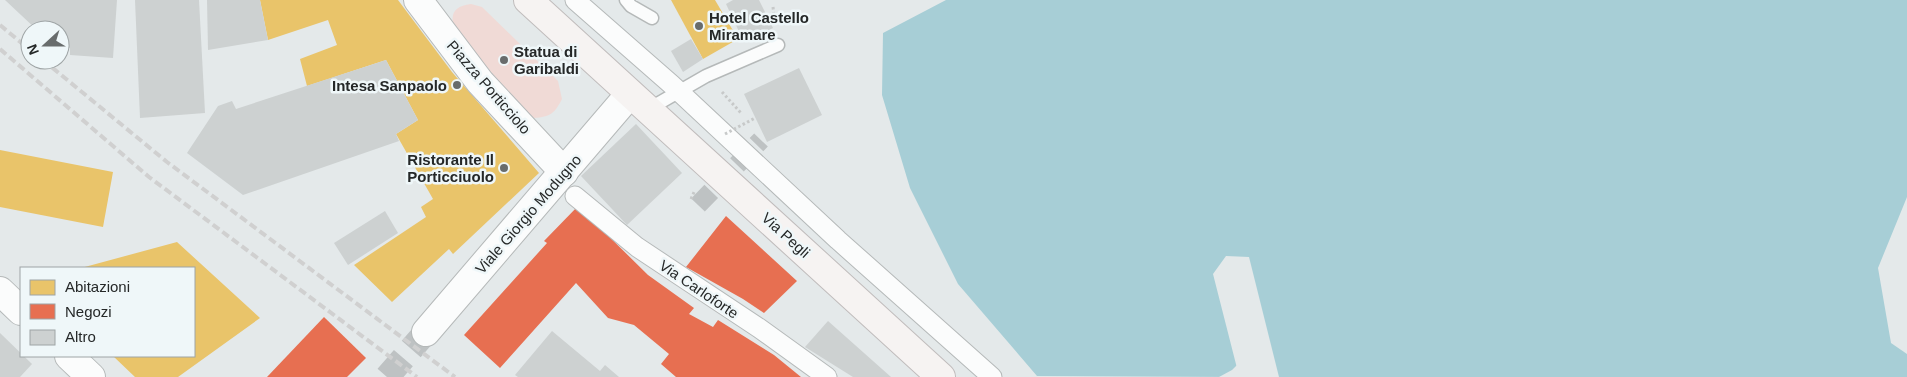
<svg xmlns="http://www.w3.org/2000/svg" width="1907" height="377" font-family="Arial,sans-serif">
<rect width="100%" height="100%" fill="#e4e9ea"/>
<!-- green -->
<path fill="#f0dad6" d="M471,4L482,7L558,81L562,99C555,113 550,117 534,118L518,106L455,30C449,14 454,6 471,4Z"/>
<!-- water -->
<polygon fill="#a7ced6" points="946,0 1907,0 1907,197 1878,268 1891,343 1907,354 1907,377 1279,377 1249,257 1226,256 1213,274 1239,376 1237,377 1037,376 958,284 910,188 882,95 883,33"/>
<!-- pier -->
<polygon fill="#e4e9ea" points="1238,364 1241,377 1219,377 1232,370"/>
<!-- homes -->
<g fill="#e9c46a">
<polygon points="260,0 398,0 452,72 539,173 453,254 449,249 392,302 354,265 426,217 421,207 433,199 396,134 418,120 386,60 307,86 300,59 337,45 328,20 268,40"/>
<polygon points="671,0 715,0 738,39 703,59"/>
<polygon points="0,150 113,172 103,227 0,207"/>
<polygon points="177,242 260,318 178,377 135,377 113,356 194,356 194,268 81,268"/>
</g>
<!-- shops -->
<g fill="#e76f51">
<polygon points="578,206 648,275 694,308 689,314 713,327 718,320 774,355 801,377 676,377 661,364 669,354 634,325 608,318 576,283 500,368 464,335 547,243 544,241"/>
<polygon points="726,216 797,281 764,313 743,299 686,267"/>
<polygon points="324,317 366,358 347,377 267,377"/>
</g>
<!-- building -->
<g fill="#cdd1d1">
<polygon points="5,0 117,0 113,58 70,55 70,48 60,47 60,30 37,30"/>
<polygon points="135,0 199,0 205,113 140,118"/>
<polygon points="207,0 260,0 268,40 208,50"/>
<polygon points="733,0 759,0 773,28 744,42 726,4"/>
<polygon points="691,39 703,59 683,72 671,51"/>
<polygon points="386,60 418,120 396,134 399,141 243,195 187,153 218,106 232,101 236,109"/>
<polygon points="799,68 822,115 767,142 744,94"/>
<polygon points="636,124 682,173 627,225 581,176"/>
<polygon points="385,211 398,233 348,265 334,243"/>
<polygon points="828,321 891,377 853,377 805,347"/>
<polygon points="552,331 600,371 605,365 619,377 518,377 515,375"/>
<polygon points="0,333 32,364 20,377 0,377"/>
</g>
<g fill="none" stroke-linecap="round" stroke-linejoin="round">
<!-- pedestrian-tunnel -->
<polyline stroke="#bec2c3" stroke-width="19" stroke-dasharray="19 9" stroke-linecap="butt" points="698,205 761,140"/>
<!-- minor-tunnel -->
<polyline stroke="#bec2c3" stroke-width="25" stroke-dasharray="25 12" stroke-linecap="butt" points="387,377 426,332"/>
<!-- service casing -->
<g stroke="#b5b9b9" stroke-width="15">
<g id="service">
<polyline points="626,0 631,6 652,18"/>
<polyline points="647,110 706,76 778,45"/>
</g>
</g>
<!-- pedestrian casing -->
<g stroke="#b5b9b9" stroke-width="21">
<g id="pedestrian">
<polyline points="575,0 672,85 838,240 992,377"/>
<polyline points="575,196 637,247 759,328 827,377"/>
</g>
</g>
<!-- tertiary casing -->
<g stroke="#b5b9b9" stroke-width="30">
<g id="tertiary">
<polyline points="418,0 480,82 564,172"/>
<polyline points="0,291 21,311"/>
<polyline points="426,332 629,95"/>
<polyline points="69,356 91,377"/>
</g>
</g>
<!-- primary casing -->
<g stroke="#c0bcbc" stroke-width="30">
<polyline id="primary" points="528,0 941,377"/>
</g>
<!-- path -->
<g stroke="#c7c9c9" stroke-width="3" stroke-dasharray="2.5 2.5" stroke-linecap="butt">
<polyline points="773,7 775,24"/>
<polyline points="722,92 741,113"/>
<polyline points="691,199 695,190"/>
</g>
<!-- service -->
<use href="#service" stroke="#fbfcfc" stroke-width="12"/>
<!-- pedestrian -->
<use href="#pedestrian" stroke="#fbfcfc" stroke-width="19"/>
<!-- tertiary -->
<use href="#tertiary" stroke="#fbfcfc" stroke-width="28"/>
<!-- primary -->
<use href="#primary" stroke="#f6f3f2" stroke-width="28"/>
<!-- rail -->
<g stroke="#d0d0d0" stroke-width="4" stroke-dasharray="8 4" stroke-linecap="butt">
<polyline points="0,25 30,50"/>
<polyline points="0,49 149,177 417,377"/>
<polyline points="43,60 167,162 455,377"/>
</g>
<!-- path-bridge -->
<polyline stroke="#c7c9c9" stroke-width="3" stroke-dasharray="2.5 2.5" stroke-linecap="butt" points="725,134 755,118"/>
</g>
<!-- markers -->
<g fill="#686c6c" stroke="#eff7f9" stroke-width="2">
<circle cx="699" cy="26" r="5"/>
<circle cx="504" cy="60" r="5"/>
<circle cx="457" cy="85" r="5"/>
<circle cx="504" cy="168" r="5"/>
</g>
<g text-anchor="middle" dominant-baseline="central" stroke-width="5" stroke-linejoin="round" paint-order="stroke">
<!-- poi labels -->
<g font-size="15" font-weight="bold" fill="#252828" stroke="#eff7f9" text-anchor="start">
<text x="709" y="17">Hotel Castello<tspan x="709" dy="17">Miramare</tspan></text>
<text x="514" y="51">Statua di<tspan x="514" dy="17">Garibaldi</tspan></text>
<text x="447" y="85" text-anchor="end">Intesa Sanpaolo</text>
<text x="494" y="159" text-anchor="end">Ristorante Il<tspan x="494" dy="17">Porticciuolo</tspan></text>
</g>
<!-- street labels -->
<g font-size="15" fill="#252828" stroke="#eff7f9">
<text transform="translate(489 87) rotate(49)">Piazza Porticciolo</text>
<text transform="translate(528 214) rotate(-49)">Viale Giorgio Modugno</text>
<text transform="translate(786 235) rotate(42)">Via Pegli</text>
<text transform="translate(699 289) rotate(34)">Via Carloforte</text>
</g>
</g>
<!-- legend -->
<rect x="20" y="267" width="175" height="90" fill="#eff7f9" stroke="#9ea4a5"/>
<rect x="30" y="280" width="25" height="15" fill="#e9c46a" stroke="#9ea4a5"/>
<text x="65" y="292" font-size="15" fill="#252828">Abitazioni</text>
<rect x="30" y="304" width="25" height="15" fill="#e76f51" stroke="#9ea4a5"/>
<text x="65" y="317" font-size="15" fill="#252828">Negozi</text>
<rect x="30" y="330" width="25" height="15" fill="#cdd1d1" stroke="#9ea4a5"/>
<text x="65" y="342" font-size="15" fill="#252828">Altro</text>
<!-- north arrow -->
<g transform="translate(45 45) rotate(249)"><circle r="24" fill="#eff7f9" stroke="#9ea4a5"/>
<path d="M0-4L9 19L0 12L-9 19Z" fill="#686c6c"/>
<text y="-8" font-size="14" font-weight="bold" text-anchor="middle" fill="#252828">N</text>
</g>
</svg>
